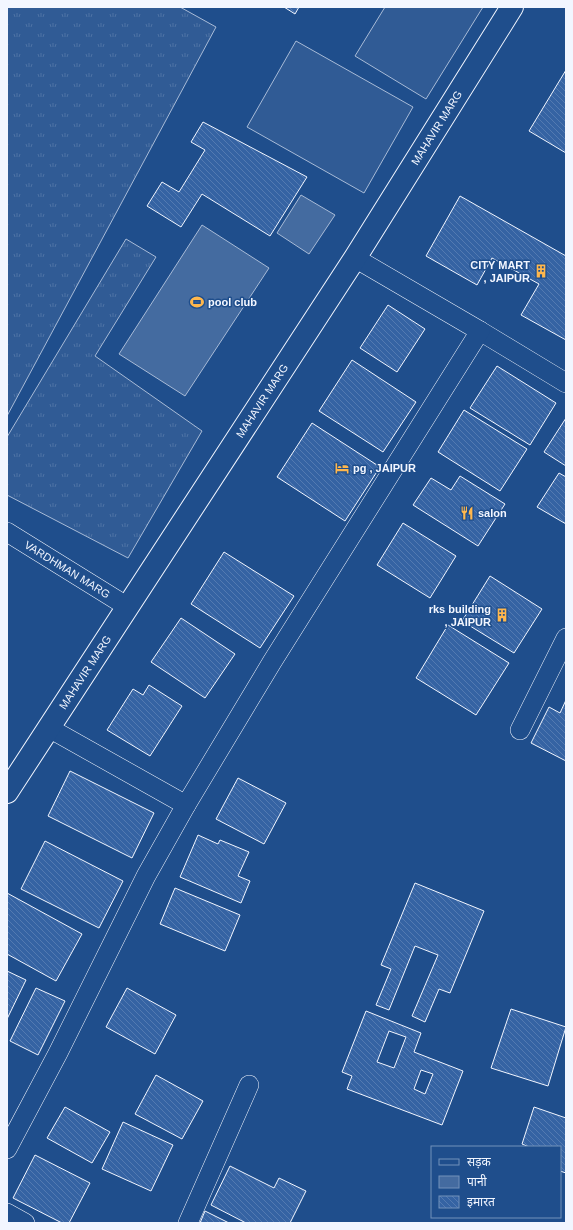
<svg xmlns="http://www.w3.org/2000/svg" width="573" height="1230" font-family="Helvetica,'Noto Sans Devanagari',sans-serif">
<defs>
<pattern id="grass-tufts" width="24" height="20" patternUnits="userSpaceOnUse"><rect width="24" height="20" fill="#305b95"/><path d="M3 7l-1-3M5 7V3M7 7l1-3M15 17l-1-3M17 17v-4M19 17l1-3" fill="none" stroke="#4e73a5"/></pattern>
<pattern id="building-back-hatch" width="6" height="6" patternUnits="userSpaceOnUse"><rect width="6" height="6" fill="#3563a3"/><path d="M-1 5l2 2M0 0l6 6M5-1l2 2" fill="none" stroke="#537ab1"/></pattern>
</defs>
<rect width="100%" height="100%" fill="#1f4e8c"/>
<!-- grass -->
<g fill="url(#grass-tufts)" stroke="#a8bbd7">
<polygon points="7,7 180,7 216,27 7,416"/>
<polygon points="126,239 156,257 95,356 202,431 128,558 7,495 7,437"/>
</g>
<!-- built -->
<g fill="#305b95" stroke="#a8bbd7">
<polygon points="385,7 483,7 426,99 355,56"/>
<polygon points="296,41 413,107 364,193 247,127"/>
</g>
<!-- water -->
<g fill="#446ba0" stroke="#a8bbd7">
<polygon points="301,195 335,215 309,254 277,233"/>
<polygon points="202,225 269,268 185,396 119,354"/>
</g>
<!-- building -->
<g fill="url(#building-back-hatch)" stroke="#f2f6ff" fill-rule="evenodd">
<polygon points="284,7 299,7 295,14"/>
<polygon points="566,70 566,153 529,131"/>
<polygon points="203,122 307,177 270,236 202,194 181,227 147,206 162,182 179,192 205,150 191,142"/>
<polygon points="460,196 566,256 566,340 521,315 539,284 492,258 477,285 426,256"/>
<polygon points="388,305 425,329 397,372 360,348"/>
<polygon points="352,360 416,402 383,452 319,411"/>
<polygon points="497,366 556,403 530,445 470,408"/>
<polygon points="464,410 527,449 500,491 438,452"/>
<polygon points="566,418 566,466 544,452"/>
<polygon points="312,423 380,467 345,521 277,477"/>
<polygon points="559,473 566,477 566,524 537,507"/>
<polygon points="460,476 505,504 478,546 413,505 431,478 451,490"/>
<polygon points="403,523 456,556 430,598 377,565"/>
<polygon points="224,552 294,596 260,648 191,604"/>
<polygon points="490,576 542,609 514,653 462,621"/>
<polygon points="181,618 235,654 205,698 151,662"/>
<polygon points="448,625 509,663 476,715 416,678"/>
<polygon points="149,685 182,706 150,756 107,730 133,689 143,695"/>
<polygon points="566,700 566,761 531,743 549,707 560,713"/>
<polygon points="70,771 154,813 132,858 48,816"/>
<polygon points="238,778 286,803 264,844 216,819"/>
<polygon points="198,835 218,844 220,840 249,852 238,876 250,881 241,903 180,877"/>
<polygon points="45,841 123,881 99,928 21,889"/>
<polygon points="415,883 484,911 450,993 439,989 425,1022 412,1016 438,955 415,946 389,1010 376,1005 391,969 381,965"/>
<polygon points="175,888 240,915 225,951 160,924"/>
<polygon points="7,893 82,934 56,981 7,954"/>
<polygon points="7,971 26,980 7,1019"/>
<polygon points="36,988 65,1001 38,1055 10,1041"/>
<polygon points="127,988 176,1015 155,1054 106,1027"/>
<polygon points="511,1009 566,1027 548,1086 491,1068"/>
<path d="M366,1011L421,1033L414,1052L463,1071L442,1125L347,1089L352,1076L342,1072ZM389,1031L406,1037L394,1068L377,1062ZM421,1070L433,1074L425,1094L414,1089Z"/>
<polygon points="156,1075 203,1101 182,1139 135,1114"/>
<polygon points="65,1107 110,1132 92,1163 47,1138"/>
<polygon points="534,1107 566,1118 566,1173 560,1171 560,1147 529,1147 522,1144"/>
<polygon points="123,1122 173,1145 151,1191 102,1169"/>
<polygon points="35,1155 90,1183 69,1223 62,1223 13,1198"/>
<polygon points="230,1166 274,1188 279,1178 306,1191 290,1223 246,1223 211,1205"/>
<polygon points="205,1211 229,1223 200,1223"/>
</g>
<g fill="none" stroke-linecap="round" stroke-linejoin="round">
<!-- street casing -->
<g stroke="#f2f6ff" stroke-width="20">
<g id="street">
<polyline points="480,331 566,383"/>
<path id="s1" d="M7,532L128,607"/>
<polyline points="49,728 186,805"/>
<polyline points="520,730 566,638"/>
<polyline points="7,1149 58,1053 146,876 186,805 272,662 480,331 355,258"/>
<polyline points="7,1213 25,1223"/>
<polyline points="188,1223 249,1085"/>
</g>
</g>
<!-- secondary casing -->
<g stroke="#f2f6ff" stroke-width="24">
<g id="secondary">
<path id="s2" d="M7,792L355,258L512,7"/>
</g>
</g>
<!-- street -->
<use href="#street" stroke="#1f4e8c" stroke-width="19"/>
<!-- secondary -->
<use href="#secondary" stroke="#1f4e8c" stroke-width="22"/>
</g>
<!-- icons -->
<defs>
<g id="building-bare" transform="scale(1.08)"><path d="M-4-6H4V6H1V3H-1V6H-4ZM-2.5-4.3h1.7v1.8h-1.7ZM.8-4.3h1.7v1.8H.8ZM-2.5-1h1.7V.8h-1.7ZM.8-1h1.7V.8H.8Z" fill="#ffb74d" stroke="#1f4e8c" stroke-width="2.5" paint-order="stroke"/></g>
<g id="stadium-bare" transform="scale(1.08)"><path d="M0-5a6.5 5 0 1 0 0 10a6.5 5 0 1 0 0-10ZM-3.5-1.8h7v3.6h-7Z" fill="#ffb74d" stroke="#1f4e8c" stroke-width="2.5" paint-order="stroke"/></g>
<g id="hotel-bare" transform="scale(1.08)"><path d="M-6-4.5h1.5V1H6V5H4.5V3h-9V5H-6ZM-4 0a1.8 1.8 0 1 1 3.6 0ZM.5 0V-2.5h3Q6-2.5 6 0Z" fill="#ffb74d" stroke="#1f4e8c" stroke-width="2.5" paint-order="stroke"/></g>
<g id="restaurant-bare" transform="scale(1.08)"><path d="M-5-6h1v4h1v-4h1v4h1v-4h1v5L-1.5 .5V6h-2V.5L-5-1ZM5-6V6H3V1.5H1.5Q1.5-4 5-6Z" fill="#ffb74d" stroke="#1f4e8c" stroke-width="2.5" paint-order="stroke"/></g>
</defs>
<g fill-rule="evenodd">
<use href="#building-bare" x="541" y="271"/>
<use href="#stadium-bare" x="197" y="302"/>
<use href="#hotel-bare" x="342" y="468"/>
<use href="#restaurant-bare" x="467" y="513"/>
<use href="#building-bare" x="502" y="615"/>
</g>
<g text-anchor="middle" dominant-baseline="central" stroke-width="3" stroke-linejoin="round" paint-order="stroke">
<!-- street labels -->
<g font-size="11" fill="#f2f6ff" stroke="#1f4e8c">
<text stroke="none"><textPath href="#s2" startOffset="791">MAHAVIR MARG</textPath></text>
<text stroke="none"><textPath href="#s2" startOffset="467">MAHAVIR MARG</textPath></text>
<text stroke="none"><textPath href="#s1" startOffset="71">VARDHMAN MARG</textPath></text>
<text stroke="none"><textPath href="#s2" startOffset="143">MAHAVIR MARG</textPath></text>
</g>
<!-- poi labels -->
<g font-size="11" font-weight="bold" fill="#f2f6ff" stroke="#1f4e8c" text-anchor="start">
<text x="530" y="265" text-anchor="end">CITY MART<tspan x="530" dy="13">, JAIPUR</tspan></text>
<text x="208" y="302">pool club</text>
<text x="353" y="468">pg , JAIPUR</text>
<text x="478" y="513">salon</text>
<text x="491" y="609" text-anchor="end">rks building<tspan x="491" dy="13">, JAIPUR</tspan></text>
</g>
</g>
<!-- border -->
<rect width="573" height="1230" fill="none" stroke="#f2f6ff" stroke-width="16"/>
<!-- legend -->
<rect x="431" y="1146" width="130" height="72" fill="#1f4e8c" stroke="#7391ba"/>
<rect x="439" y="1159" width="20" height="6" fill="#1f4e8c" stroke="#7391ba"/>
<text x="467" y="1166" font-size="12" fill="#f2f6ff">सड़क</text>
<rect x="439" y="1176" width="20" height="12" fill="#446ba0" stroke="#7391ba"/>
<text x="467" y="1186" font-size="12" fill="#f2f6ff">पानी</text>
<rect x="439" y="1196" width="20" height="12" fill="url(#building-back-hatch)" stroke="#7391ba"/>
<text x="467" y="1206" font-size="12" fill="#f2f6ff">इमारत</text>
</svg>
